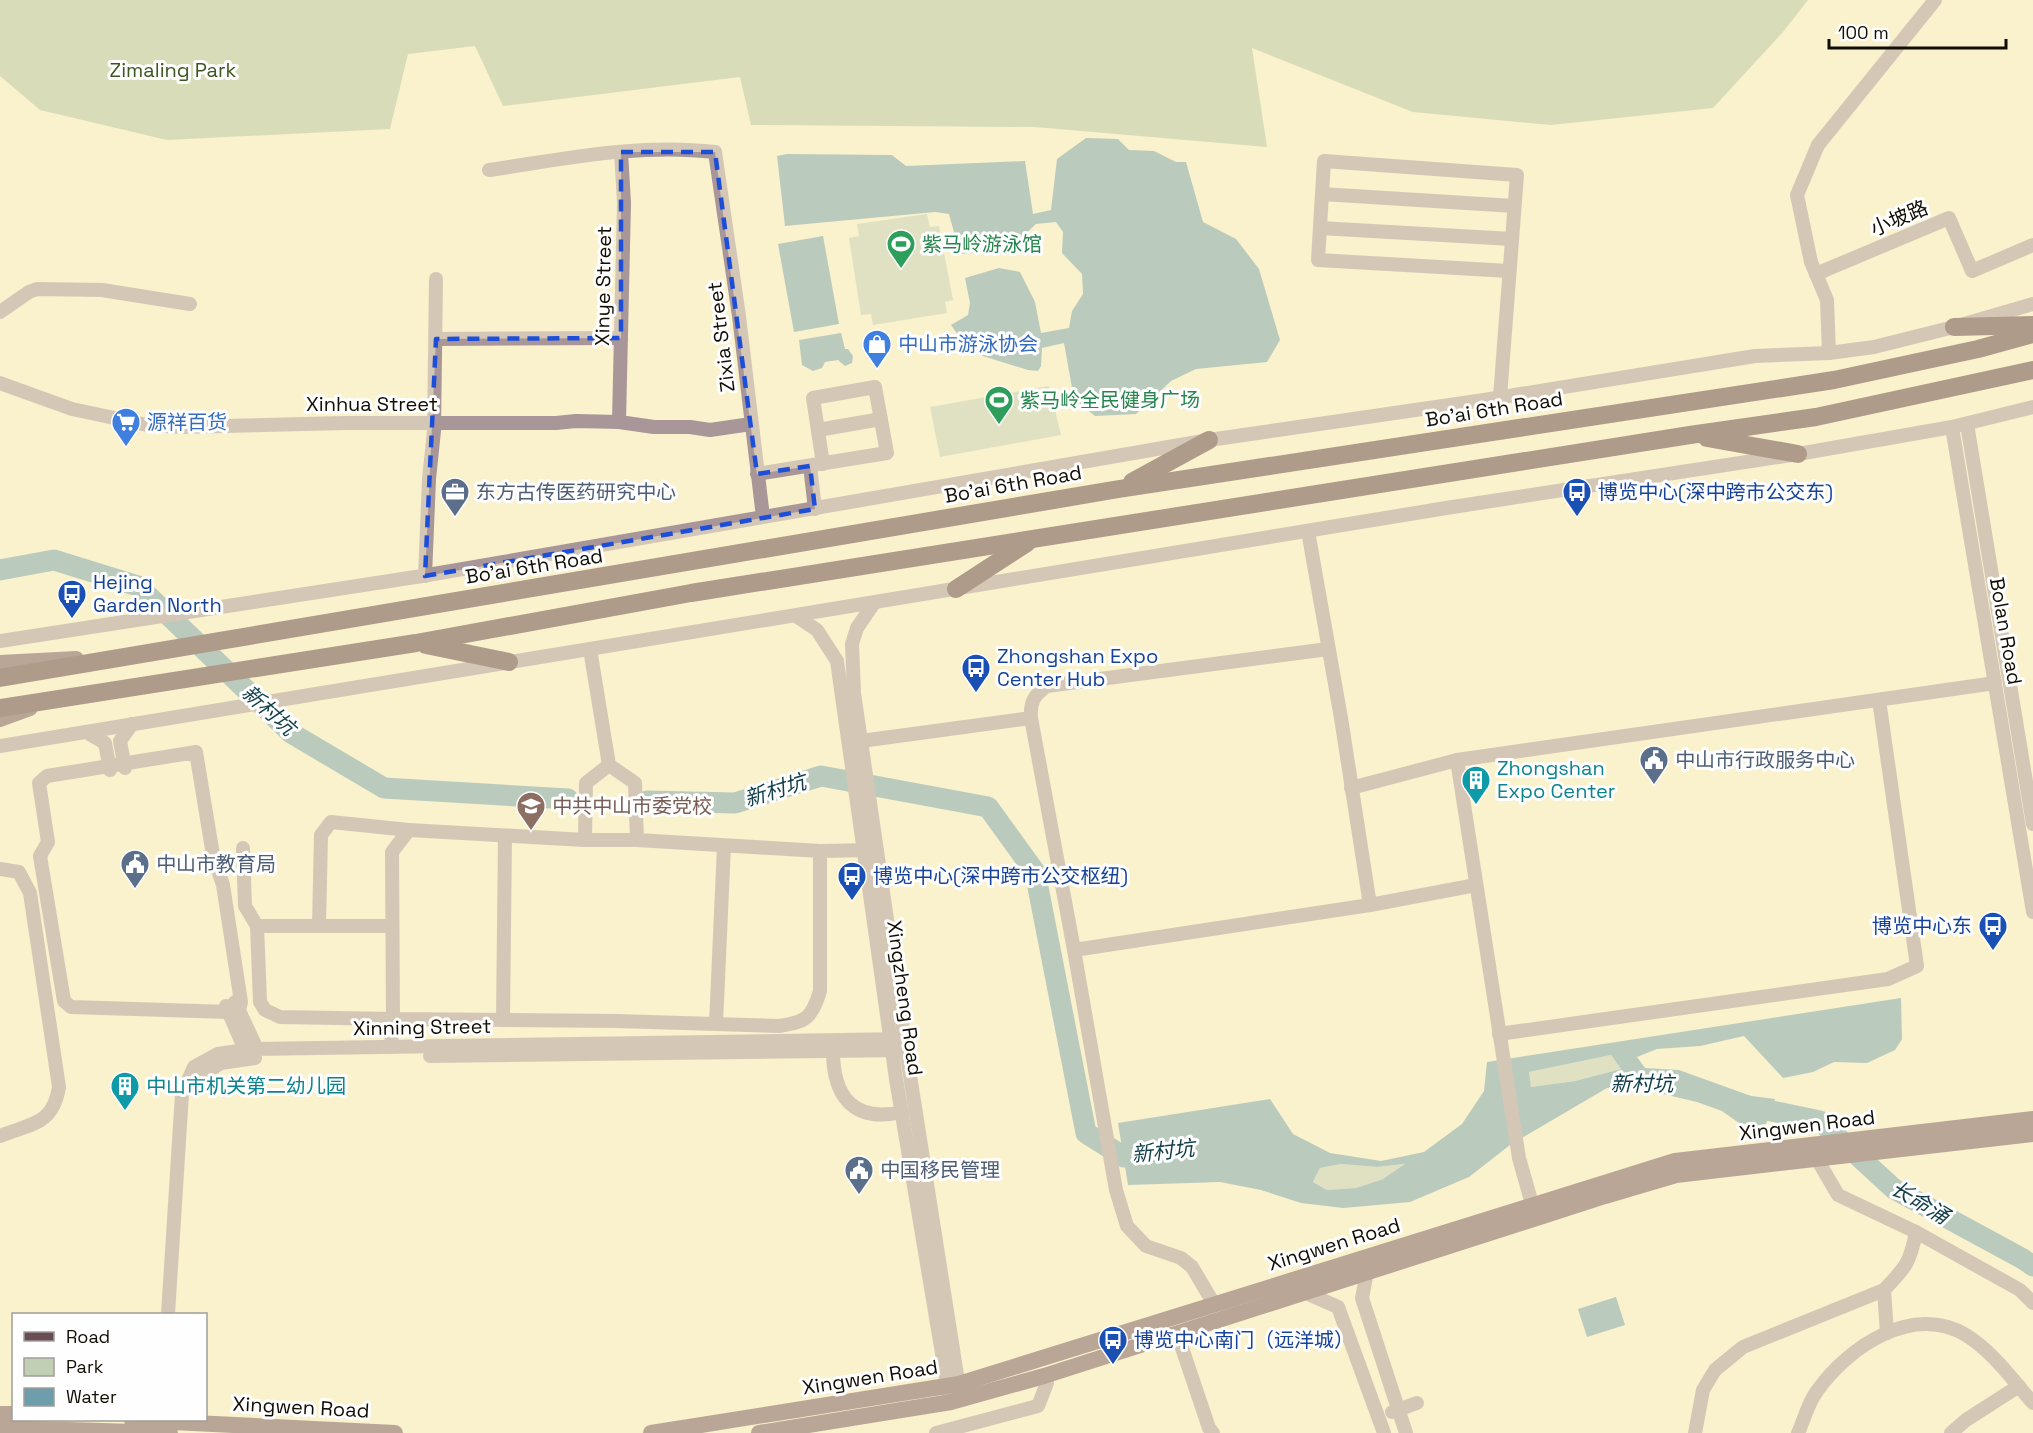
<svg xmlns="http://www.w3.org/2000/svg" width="2033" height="1433" font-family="'Space Grotesk','Noto Sans SC',sans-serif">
<rect width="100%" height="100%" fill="#faf1cd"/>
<!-- green -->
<g fill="#c1cfb4">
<polygon points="927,214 930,227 939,226 953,300 945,302 947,313 873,325 871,314 861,315 849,238 859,236 857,224"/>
<polygon points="1049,386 1061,435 940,457 930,407"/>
<polygon points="1611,1055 1621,1069 1575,1081 1531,1087 1529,1072"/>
<polygon points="1341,1164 1377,1167 1407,1164 1383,1179 1356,1188 1327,1190 1313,1182 1320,1168"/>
</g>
<!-- forest -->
<polygon fill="#b1c49f" points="0,0 1808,0 1783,32 1713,108 1551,125 1413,112 1252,48 1267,147 1035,127 751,125 740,77 503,106 475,46 408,54 390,129 167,140 40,110 0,76"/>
<!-- water -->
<g fill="#6e9dab" fill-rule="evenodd">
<polygon points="1086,138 1118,139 1129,150 1154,151 1176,162 1186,162 1203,222 1236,239 1259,269 1280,340 1267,362 1196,369 1171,381 1136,414 1095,416 1074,399 1064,343 1042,348 1041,366 1038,371 1028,370 970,352 951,325 968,315 970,303 965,278 999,268 1020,272 1035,302 1041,333 1069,328 1072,311 1083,294 1082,274 1062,253 1063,232 1056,222 1036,224 1020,239 1000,249 960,254 949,214 935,212 785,226 777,156 787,154 892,155 906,166 1025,161 1033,214 1051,210 1057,159"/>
<polygon points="823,236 839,324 794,332 778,244"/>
<polygon points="841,333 845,349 848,349 853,356 852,363 845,366 838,360 825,362 822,368 813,371 802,365 799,340"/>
<path d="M1901,998L1902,1039L1895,1050L1867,1063L1834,1062L1813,1072L1783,1078L1744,1036L1700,1046L1657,1049L1637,1057L1645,1068L1679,1070L1751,1096L1775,1099L1766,1124L1758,1126L1739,1123L1722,1111L1697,1102L1646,1090L1607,1088L1510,1145L1469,1177L1410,1202L1343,1208L1301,1203L1261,1190L1220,1182L1128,1185L1118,1123L1270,1099L1293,1134L1330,1153L1381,1161L1424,1152L1462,1124L1484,1091L1487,1062ZM1611,1055L1621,1069L1575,1081L1531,1087L1529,1072ZM1341,1164L1377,1167L1405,1164L1383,1179L1356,1188L1327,1190L1313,1182L1320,1168Z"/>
<polygon points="1616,1297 1625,1325 1587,1337 1578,1309"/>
</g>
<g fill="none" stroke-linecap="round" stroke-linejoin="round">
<!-- river -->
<g stroke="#6e9dab" stroke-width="21">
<polyline points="0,570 54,560 138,586 291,733 384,788 568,799"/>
<polyline points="647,801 735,803 821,776 988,807 1035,872 1086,1133 1124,1157 1151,1153"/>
<polyline points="1743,1105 1820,1121 1894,1189 2023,1259 2033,1266"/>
</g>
<!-- minor -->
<g stroke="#a89699" stroke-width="14">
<path d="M489,170C564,159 639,143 715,152L739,316L763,517"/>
<polyline points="1322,194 1514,206"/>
<polyline points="1320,228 1512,239"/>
<polyline points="1816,274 1949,218 1972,271 2033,245"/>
<polyline points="0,312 29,292 37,289 102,290 190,304"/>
<polyline points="436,339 621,338"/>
<polyline points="1829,353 1827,300 1811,262 1797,195 1818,145 1935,0"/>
<polyline points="0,383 72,409 147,425 182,427 345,423 556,423 576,421 619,422 654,427 690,427 710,430 751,424"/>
<path d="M1500,397C1506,323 1511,249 1517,175L1324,161L1318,260L1509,271"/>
<polyline points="619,422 624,203 621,152"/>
<polyline points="1967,424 2033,824"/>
<polyline points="1952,427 2033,912"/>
<polyline points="818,430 881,419"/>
<polyline points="810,466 815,509"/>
<polyline points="757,474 887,453 875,387 813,398 823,464"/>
<polyline points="1308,531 1341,718 1370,905"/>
<polyline points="425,576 429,479 434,431 436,279"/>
<polyline points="874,603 857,628 852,644 854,693 906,1050 960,1394"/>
<polyline points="796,616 817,630 837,661 896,1079 949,1395"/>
<polyline points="0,641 422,576 1209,440 1484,400 1755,356 1829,353 1874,347 1954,327 2033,304"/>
<polyline points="590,649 609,765 635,783 637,840 820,851 872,850"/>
<polyline points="1031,718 1074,950 1116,1190 1127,1226 1146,1246 1181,1258 1192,1267 1214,1304"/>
<polyline points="86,732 105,743 110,770"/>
<path d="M861,741L1031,718C1030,702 1034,695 1047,686L1328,649"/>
<polyline points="0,746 1446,508 1798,454 1952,427 2033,407"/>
<polygon points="196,752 213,855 223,885 241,1002 239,1010 229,1012 71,1007 64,1001 40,856 48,842 39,783 47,776"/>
<polyline points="1457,760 1519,1158 1532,1204"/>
<path d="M609,765L586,783L585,840L409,830L392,852L393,1019L617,1021L779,1026C806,1022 812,1018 820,991V851"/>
<polyline points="125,768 120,741 132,724"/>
<polyline points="1351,788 1457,760 1995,683"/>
<polyline points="585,840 637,840"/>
<polyline points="243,848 245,906 257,926 260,1002 265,1010 280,1017 393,1019 391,1047"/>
<path d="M0,869L19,872L30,893L59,1087C53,1125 32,1123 0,1136"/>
<polyline points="257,926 392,926"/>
<polyline points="319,926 321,835 331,822 409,830"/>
<polyline points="1074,950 1370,905 1476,885"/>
<polyline points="235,1002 257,1049"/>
<polyline points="226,1006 245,1050"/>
<polyline points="503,1020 505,836"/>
<polyline points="716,1024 724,846"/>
<polyline points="1499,1034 1888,979 1917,966 1879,700"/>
<path d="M833,1051C833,1097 854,1123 902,1112"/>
<polyline points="430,1056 906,1050"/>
<polyline points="201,1076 221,1063 255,1058"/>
<polyline points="1817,1159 1838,1195 1916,1232 2020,1290 2033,1303"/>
<polyline points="1367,1272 1362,1298 1406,1433"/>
<polyline points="1304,1292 1338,1307 1384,1433"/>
<polyline points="168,1314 182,1094 194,1067 218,1054 252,1049 905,1039"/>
<polyline points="1177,1333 1209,1428 1213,1433"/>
<path d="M1887,1333L1884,1290C1906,1267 1910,1263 1916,1232"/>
<polyline points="1392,1412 1417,1403"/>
<polyline points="936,1433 1038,1406 1047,1383 1044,1376"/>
<polyline points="1695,1433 1703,1390 1715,1370 1743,1347 1884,1290"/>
<path d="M1798,1433C1804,1420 1808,1403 1817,1391C1848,1347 1913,1303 1966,1335C1993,1352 2012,1379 2033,1403"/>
<polyline points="1951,1433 1966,1420 2019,1386"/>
</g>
<!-- major -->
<g stroke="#6a4d52" stroke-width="16">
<polyline points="0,663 76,659"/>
<polyline points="0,719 30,708"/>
<polyline points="0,1414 14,1414"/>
<polyline points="132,1420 395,1433"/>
<polyline points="0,1428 170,1433"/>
<polyline points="651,1433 959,1384 1675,1161 2033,1119"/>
<polyline points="759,1433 951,1402 1044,1376 1605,1196 1676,1175 2033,1134"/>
</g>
<!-- highway -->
<g stroke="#543339" stroke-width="18">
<polyline points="1954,327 2033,325"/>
<polyline points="1707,438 1798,454"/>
<polyline points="1132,482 1209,440"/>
<polyline points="956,589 1027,543"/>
<polyline points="426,645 509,662"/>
<polyline points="0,678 1119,489 1834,380 1978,349 2033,334"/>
<polyline points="0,708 416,643 691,593 1690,435 1816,417 2033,370"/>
</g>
</g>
<!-- marked area -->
<path d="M0 0H2033V1433H0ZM621,152H715L757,474L810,466L815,509L425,576L436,339L621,338Z" fill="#faf1cd" fill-opacity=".55" fill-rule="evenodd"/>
<path fill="none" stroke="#1d4ed8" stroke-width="4.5" stroke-dasharray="12 8" stroke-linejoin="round" d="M621,152H715L757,474L810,466L815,509L425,576L436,339L621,338Z"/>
<!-- icons -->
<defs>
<g id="stadium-pin" transform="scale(1.5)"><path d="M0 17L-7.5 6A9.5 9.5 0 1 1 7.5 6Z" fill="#2e9e5b" stroke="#fefefe"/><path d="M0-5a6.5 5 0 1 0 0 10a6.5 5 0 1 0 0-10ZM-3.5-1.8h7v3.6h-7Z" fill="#fff"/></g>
<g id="shop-pin" transform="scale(1.5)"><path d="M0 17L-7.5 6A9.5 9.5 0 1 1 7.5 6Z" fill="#3f7fe0" stroke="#fefefe"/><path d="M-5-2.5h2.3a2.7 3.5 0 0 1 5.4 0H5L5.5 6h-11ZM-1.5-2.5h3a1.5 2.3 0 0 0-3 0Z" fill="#fff"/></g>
<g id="supermarket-pin" transform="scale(1.5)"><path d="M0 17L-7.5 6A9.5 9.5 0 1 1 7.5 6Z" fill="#3f7fe0" stroke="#fefefe"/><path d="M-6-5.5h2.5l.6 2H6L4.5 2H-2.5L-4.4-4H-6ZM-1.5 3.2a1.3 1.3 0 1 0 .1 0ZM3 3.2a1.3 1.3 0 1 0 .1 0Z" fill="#fff"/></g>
<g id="office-pin" transform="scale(1.5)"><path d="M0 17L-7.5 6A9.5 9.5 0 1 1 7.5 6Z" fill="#5c6f8a" stroke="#fefefe"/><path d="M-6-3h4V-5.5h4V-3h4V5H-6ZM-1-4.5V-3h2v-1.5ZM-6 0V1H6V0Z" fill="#fff"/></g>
<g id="bus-pin" transform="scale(1.5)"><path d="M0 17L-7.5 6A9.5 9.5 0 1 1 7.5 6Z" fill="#1a4fb4" stroke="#fefefe"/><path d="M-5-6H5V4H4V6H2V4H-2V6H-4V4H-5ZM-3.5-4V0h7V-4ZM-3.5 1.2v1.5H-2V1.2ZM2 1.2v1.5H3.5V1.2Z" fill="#fff"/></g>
<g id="civic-pin" transform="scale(1.5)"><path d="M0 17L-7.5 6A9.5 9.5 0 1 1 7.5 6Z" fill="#5c6f8a" stroke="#fefefe"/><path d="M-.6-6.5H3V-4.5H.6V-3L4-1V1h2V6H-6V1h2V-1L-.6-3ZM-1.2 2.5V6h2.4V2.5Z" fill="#fff"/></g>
<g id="building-pin" transform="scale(1.5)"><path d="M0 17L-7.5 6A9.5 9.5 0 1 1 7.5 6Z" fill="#0f9aa8" stroke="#fefefe"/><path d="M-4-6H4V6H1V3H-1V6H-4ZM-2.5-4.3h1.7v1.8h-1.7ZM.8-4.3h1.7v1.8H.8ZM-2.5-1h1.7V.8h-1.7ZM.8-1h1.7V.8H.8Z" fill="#fff"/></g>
<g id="school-pin" transform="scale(1.5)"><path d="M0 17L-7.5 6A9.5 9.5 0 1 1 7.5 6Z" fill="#8d6e63" stroke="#fefefe"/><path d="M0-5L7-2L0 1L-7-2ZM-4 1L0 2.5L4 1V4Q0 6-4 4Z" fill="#fff"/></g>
</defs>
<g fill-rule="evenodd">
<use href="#stadium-pin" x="901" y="244"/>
<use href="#shop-pin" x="877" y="344"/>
<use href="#stadium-pin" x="999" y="400"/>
<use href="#supermarket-pin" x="126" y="422"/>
<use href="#office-pin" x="455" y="492"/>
<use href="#bus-pin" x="1577" y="492"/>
<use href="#bus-pin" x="72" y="594"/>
<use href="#bus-pin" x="976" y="668"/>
<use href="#civic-pin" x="1654" y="760"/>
<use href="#building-pin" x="1476" y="780"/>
<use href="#school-pin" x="531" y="806"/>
<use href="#civic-pin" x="135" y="864"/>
<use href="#bus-pin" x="852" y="876"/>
<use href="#bus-pin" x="1993" y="926"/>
<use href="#building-pin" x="125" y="1086"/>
<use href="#civic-pin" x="859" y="1170"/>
<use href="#bus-pin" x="1113" y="1340"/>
</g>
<g text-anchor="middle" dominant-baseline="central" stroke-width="6" stroke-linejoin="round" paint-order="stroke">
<!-- park labels -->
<g font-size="20" fill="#3d551f" stroke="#fefefe">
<text x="173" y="70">Zimaling Park</text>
</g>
<!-- street labels -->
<g font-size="20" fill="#100d03" stroke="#fefefe">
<text transform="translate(1899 218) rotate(-23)">小坡路</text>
<text transform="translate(603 286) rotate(-89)">Xinye Street</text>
<text transform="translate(721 337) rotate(-97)">Zixia Street</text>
<text x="372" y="404">Xinhua Street</text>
<text transform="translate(1494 409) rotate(-9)">Bo'ai 6th Road</text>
<text transform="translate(1013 484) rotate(-10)">Bo'ai 6th Road</text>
<text transform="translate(534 566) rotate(-9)">Bo'ai 6th Road</text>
<text transform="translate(2006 631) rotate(80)">Bolan Road</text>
<text transform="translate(905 998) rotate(82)">Xingzheng Road</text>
<text transform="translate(422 1027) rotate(-1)">Xinning Street</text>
<text transform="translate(1807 1125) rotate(-7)">Xingwen Road</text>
<text transform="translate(1334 1244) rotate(-17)">Xingwen Road</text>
<text transform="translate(870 1377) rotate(-9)">Xingwen Road</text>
<text transform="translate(301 1407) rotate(3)">Xingwen Road</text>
</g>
<!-- leisure labels -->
<g font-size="20" fill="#27864d" stroke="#fefefe" text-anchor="start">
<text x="922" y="244">紫马岭游泳馆</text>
<text x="1020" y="400">紫马岭全民健身广场</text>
</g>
<!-- shop labels -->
<g font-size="20" fill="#366cbe" stroke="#fefefe" text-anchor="start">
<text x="898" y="344">中山市游泳协会</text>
<text x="147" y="422">源祥百货</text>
</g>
<!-- service labels -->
<g font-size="20" fill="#4e5e75" stroke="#fefefe" text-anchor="start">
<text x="476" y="492">东方古传医药研究中心</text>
<text x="1675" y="760">中山市行政服务中心</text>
<text x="156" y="864">中山市教育局</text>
<text x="880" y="1170">中国移民管理</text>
</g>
<!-- transit labels -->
<g font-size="20" fill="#164399" stroke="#fefefe" text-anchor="start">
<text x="1598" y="492">博览中心(深中跨市公交东)</text>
<text x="93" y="582">Hejing<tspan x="93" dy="23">Garden North</tspan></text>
<text x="997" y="656">Zhongshan Expo<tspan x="997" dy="23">Center Hub</tspan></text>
<text x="873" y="876">博览中心(深中跨市公交枢纽)</text>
<text x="1972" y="926" text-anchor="end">博览中心东</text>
<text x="1134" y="1340">博览中心南门（远洋城）</text>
</g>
<!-- culture labels -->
<g font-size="20" fill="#0d838f" stroke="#fefefe" text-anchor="start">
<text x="1497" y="768">Zhongshan<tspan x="1497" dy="23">Expo Center</tspan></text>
<text x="146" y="1086">中山市机关第二幼儿园</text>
</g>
<!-- education labels -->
<g font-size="20" fill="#785e54" stroke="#fefefe" text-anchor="start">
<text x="552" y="806">中共中山市委党校</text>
</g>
<!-- water labels -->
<g font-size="21" font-style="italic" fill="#113e49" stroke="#fefefe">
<text transform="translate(269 710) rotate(42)">新村坑</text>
<text transform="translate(775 790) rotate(-17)">新村坑</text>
<text x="1642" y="1083">新村坑</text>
<text transform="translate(1163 1151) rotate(-6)">新村坑</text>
<text transform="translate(1920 1202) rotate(31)">长命涌</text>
</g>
</g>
<!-- legend -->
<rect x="12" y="1313" width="195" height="108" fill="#fefefe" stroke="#9f9e9a" stroke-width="1.5"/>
<rect x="24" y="1332" width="30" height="9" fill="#6a4d52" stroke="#9f9e9a" stroke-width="1.5"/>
<text x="66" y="1343" font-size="18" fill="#100d03">Road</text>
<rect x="24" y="1358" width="30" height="18" fill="#c1cfb4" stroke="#9f9e9a" stroke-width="1.5"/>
<text x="66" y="1373" font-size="18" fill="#100d03">Park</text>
<rect x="24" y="1388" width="30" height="18" fill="#6e9dab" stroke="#9f9e9a" stroke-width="1.5"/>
<text x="66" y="1403" font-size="18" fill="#100d03">Water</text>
<!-- scale -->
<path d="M1829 39v9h177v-9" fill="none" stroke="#100d03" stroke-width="3"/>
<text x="1838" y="39" font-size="18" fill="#100d03" stroke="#fefefe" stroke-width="4.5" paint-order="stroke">100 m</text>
</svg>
